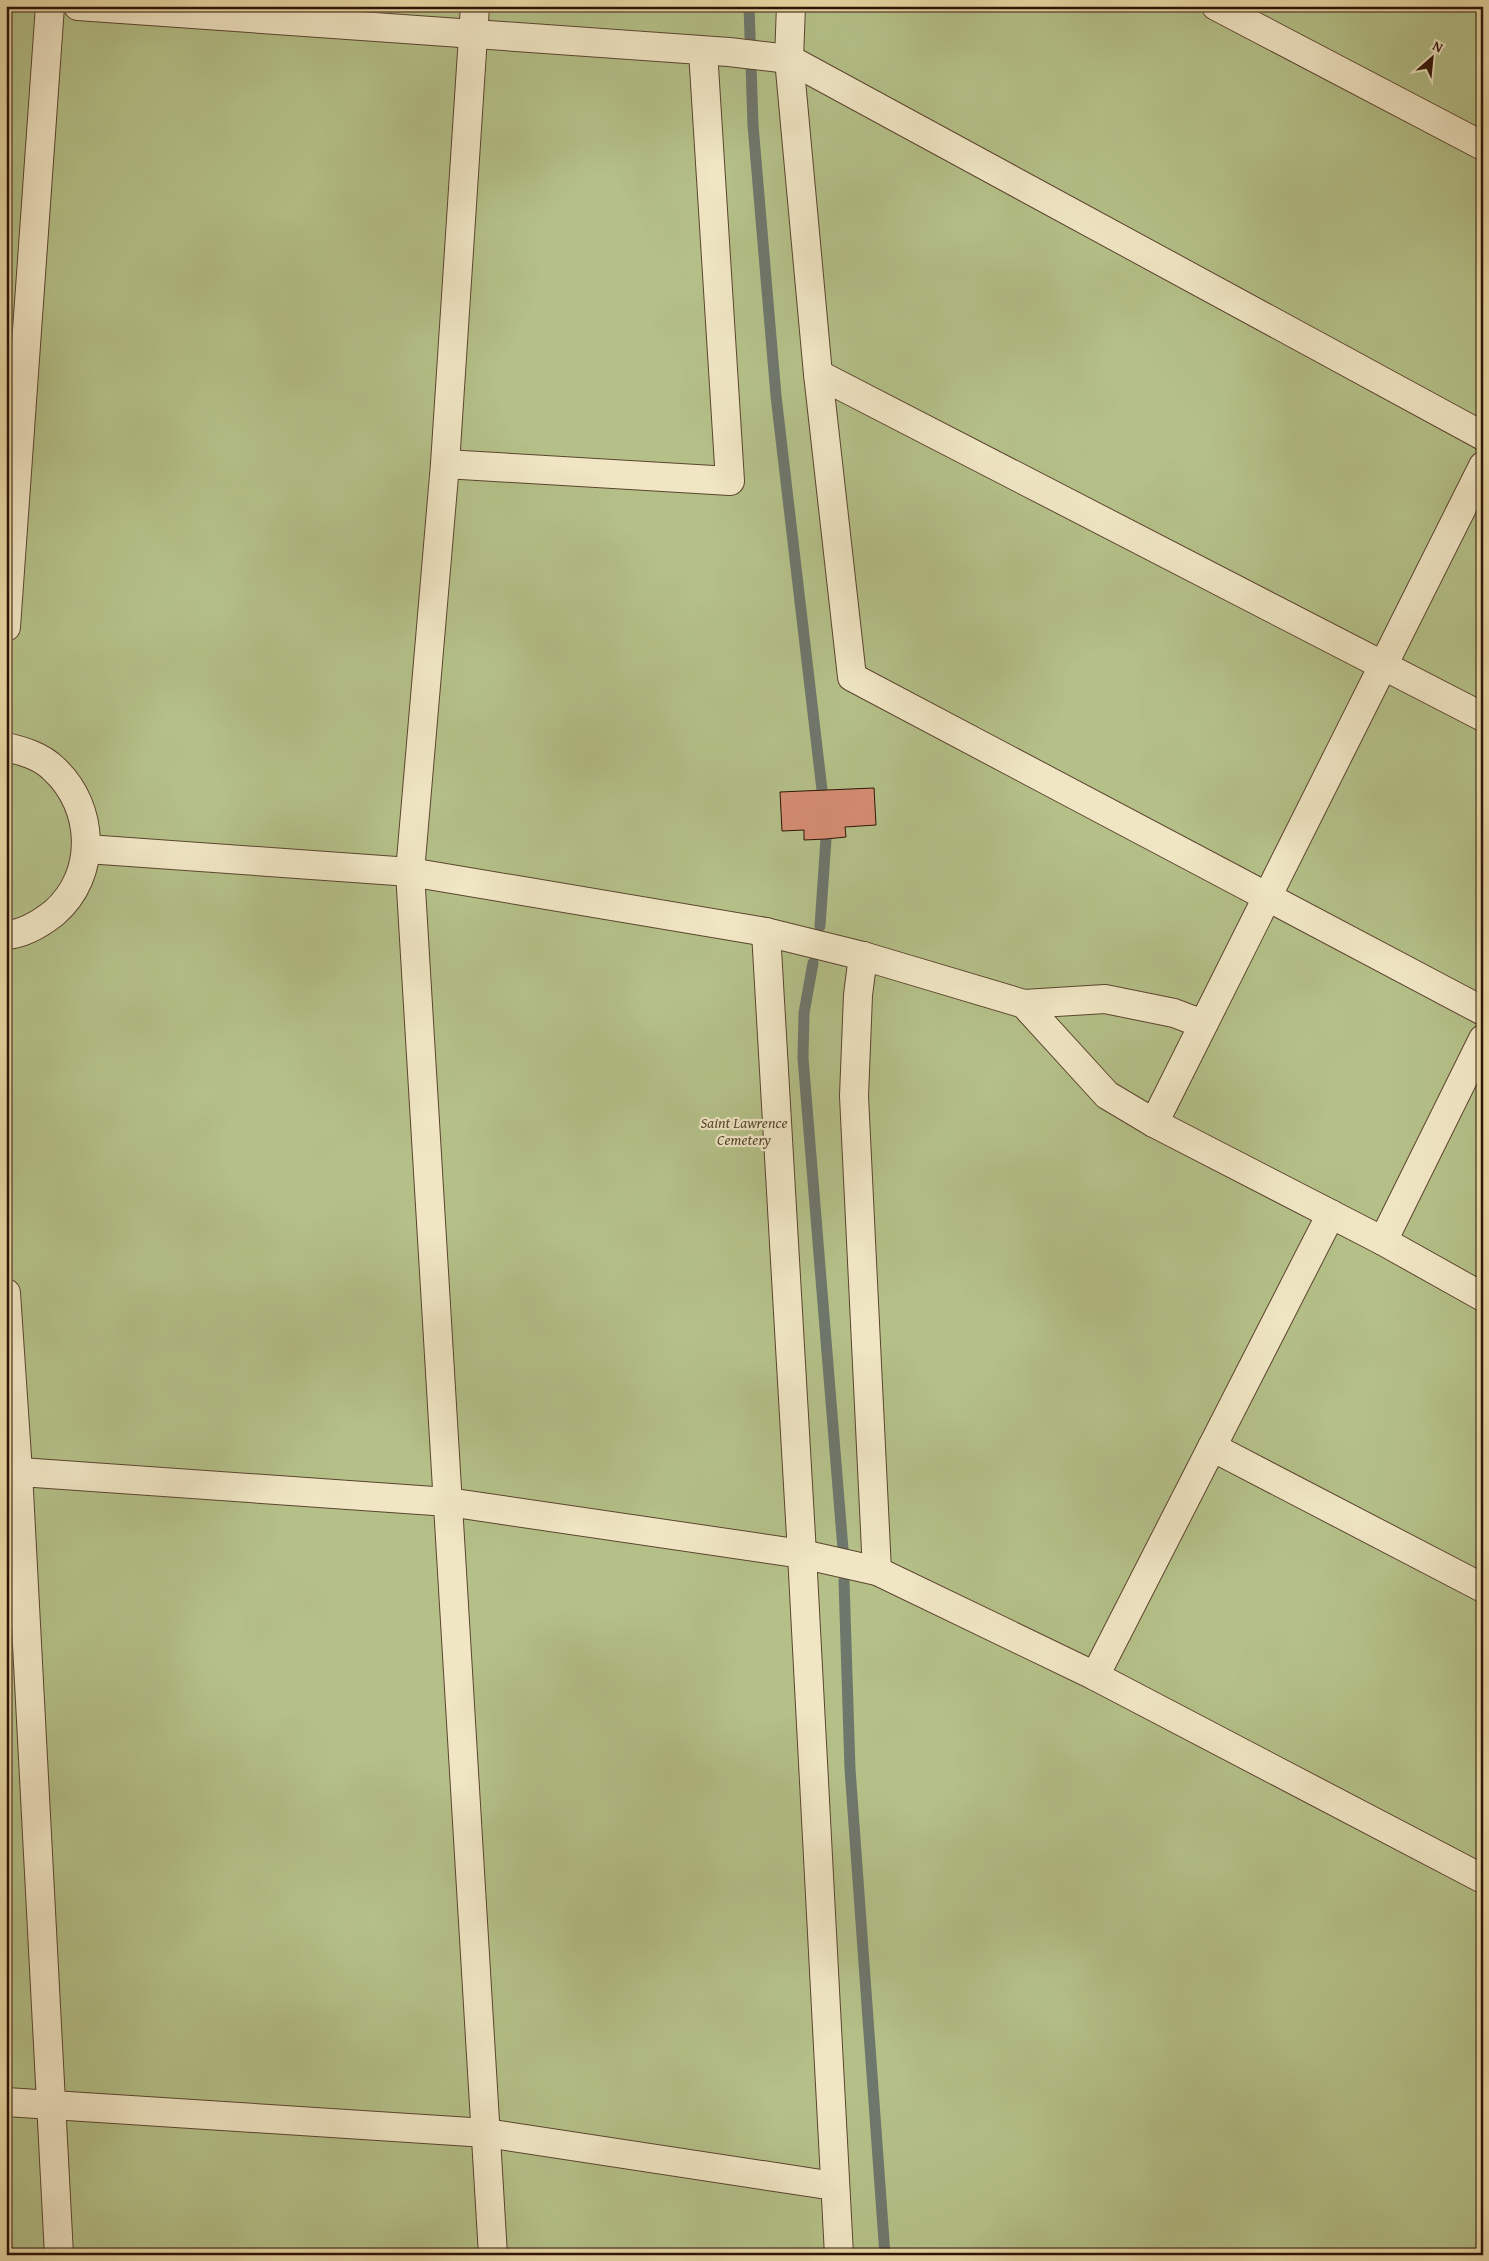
<svg xmlns="http://www.w3.org/2000/svg" width="1489" height="2261" font-family="'Gentium Book Plus',serif">
<rect width="100%" height="100%" fill="#e8d9a5"/>
<filter id="stains"><feTurbulence type="fractalNoise" baseFrequency=".004" numOctaves="4"/><feColorMatrix values="0 0 0 0 .2 0 0 0 0 .09 0 0 0 0 .02 0 0 0 .5 -.17"/></filter>
<radialGradient id="worn" r=".72"><stop offset=".6" stop-color="#630" stop-opacity="0"/><stop offset="1" stop-color="#630" stop-opacity=".3"/></radialGradient>
<!-- green -->
<rect fill="#b4c088" stroke="#716a48" x="6" y="6" width="1477" height="2249"/>
<g fill="none" stroke-linecap="round" stroke-linejoin="round">
<!-- stream -->
<g stroke="#6e776c" stroke-width="11">
<polyline points="749,6 753,125 776,396 822,790"/>
<polyline points="820,926 826,839"/>
<polyline points="813,963 804,1013 803,1058 843,1549"/>
<polyline points="844,1581 850,1769 885,2255"/>
</g>
</g>
<!-- building -->
<polygon fill="#d68e73" stroke="#2e1308" points="874,788 876,825 845,827 846,837 826,839 804,840 804,830 782,831 780,792"/>
<g fill="none" stroke-linecap="round" stroke-linejoin="round">
<!-- minor casing -->
<g stroke="#5c442f" stroke-width="30">
<g id="minor">
<polyline points="78,6 729,52 789,59 1483,436"/>
<polyline points="475,6 445,464 410,872 493,2255"/>
<polyline points="791,6 789,59 818,374 852,677 1483,1011"/>
<polyline points="1216,6 1483,146"/>
<polyline points="818,374 1483,717"/>
<polyline points="445,464 730,481 703,51"/>
<polyline points="6,627 50,6"/>
<path d="M6,747C23,751 41,756 54,769C95,807 98,875 54,913C40,924 24,934 6,935"/>
<polyline points="87,849 410,872 766,932 863,956 1024,1004 1107,1095 1154,1123 1383,1241 1483,1297"/>
<polyline points="766,932 802,1554 839,2255"/>
<polyline points="863,956 858,995 854,1096 877,1571"/>
<polyline points="1024,1004 1105,999 1174,1013 1203,1024"/>
<polyline points="1154,1123 1483,466"/>
<polyline points="1383,1241 1483,1039"/>
<polyline points="6,1293 18,1472 59,2255"/>
<polyline points="1212,1447 1483,1588"/>
<polyline points="6,1471 448,1502 802,1554 877,1571 1095,1676 1483,1879"/>
<polyline points="1095,1676 1331,1214"/>
<polyline points="6,2102 486,2133 834,2186"/>
</g>
</g>
<!-- minor -->
<use href="#minor" stroke="#f0e6c4" stroke-width="28"/>
</g>
<g text-anchor="middle" dominant-baseline="central" stroke-width="4.5" stroke-linejoin="round" paint-order="stroke">
<!-- park labels -->
<g font-size="15" font-style="italic" fill="#56472e" stroke="#f0e6c4">
<text x="744" y="1122">Saint Lawrence<tspan x="744" dy="17">Cemetery</tspan></text>
</g>
</g>
<!-- margin -->
<rect width="1489" height="2261" fill="none" stroke="#e8d9a5" stroke-width="25"/>
<rect x="8" y="8" width="1474" height="2246" fill="none" stroke="#2e1308" stroke-width="2.5"/>
<rect x="12" y="12" width="1464" height="2236" fill="none" stroke="#2e1308"/>
<!-- north arrow -->
<g transform="translate(1432 58) rotate(27)" stroke="#f0e6c4" stroke-width="4" paint-order="stroke">
<path d="M0-4L9 19L0 12L-9 19Z" fill="#2e1308"/>
<text y="-8" font-size="14" font-weight="bold" text-anchor="middle" fill="#2e1308">N</text>
</g>
<rect width="100%" height="100%" filter="url(#stains)"/>
<rect width="100%" height="100%" fill="url(#worn)"/>
</svg>
